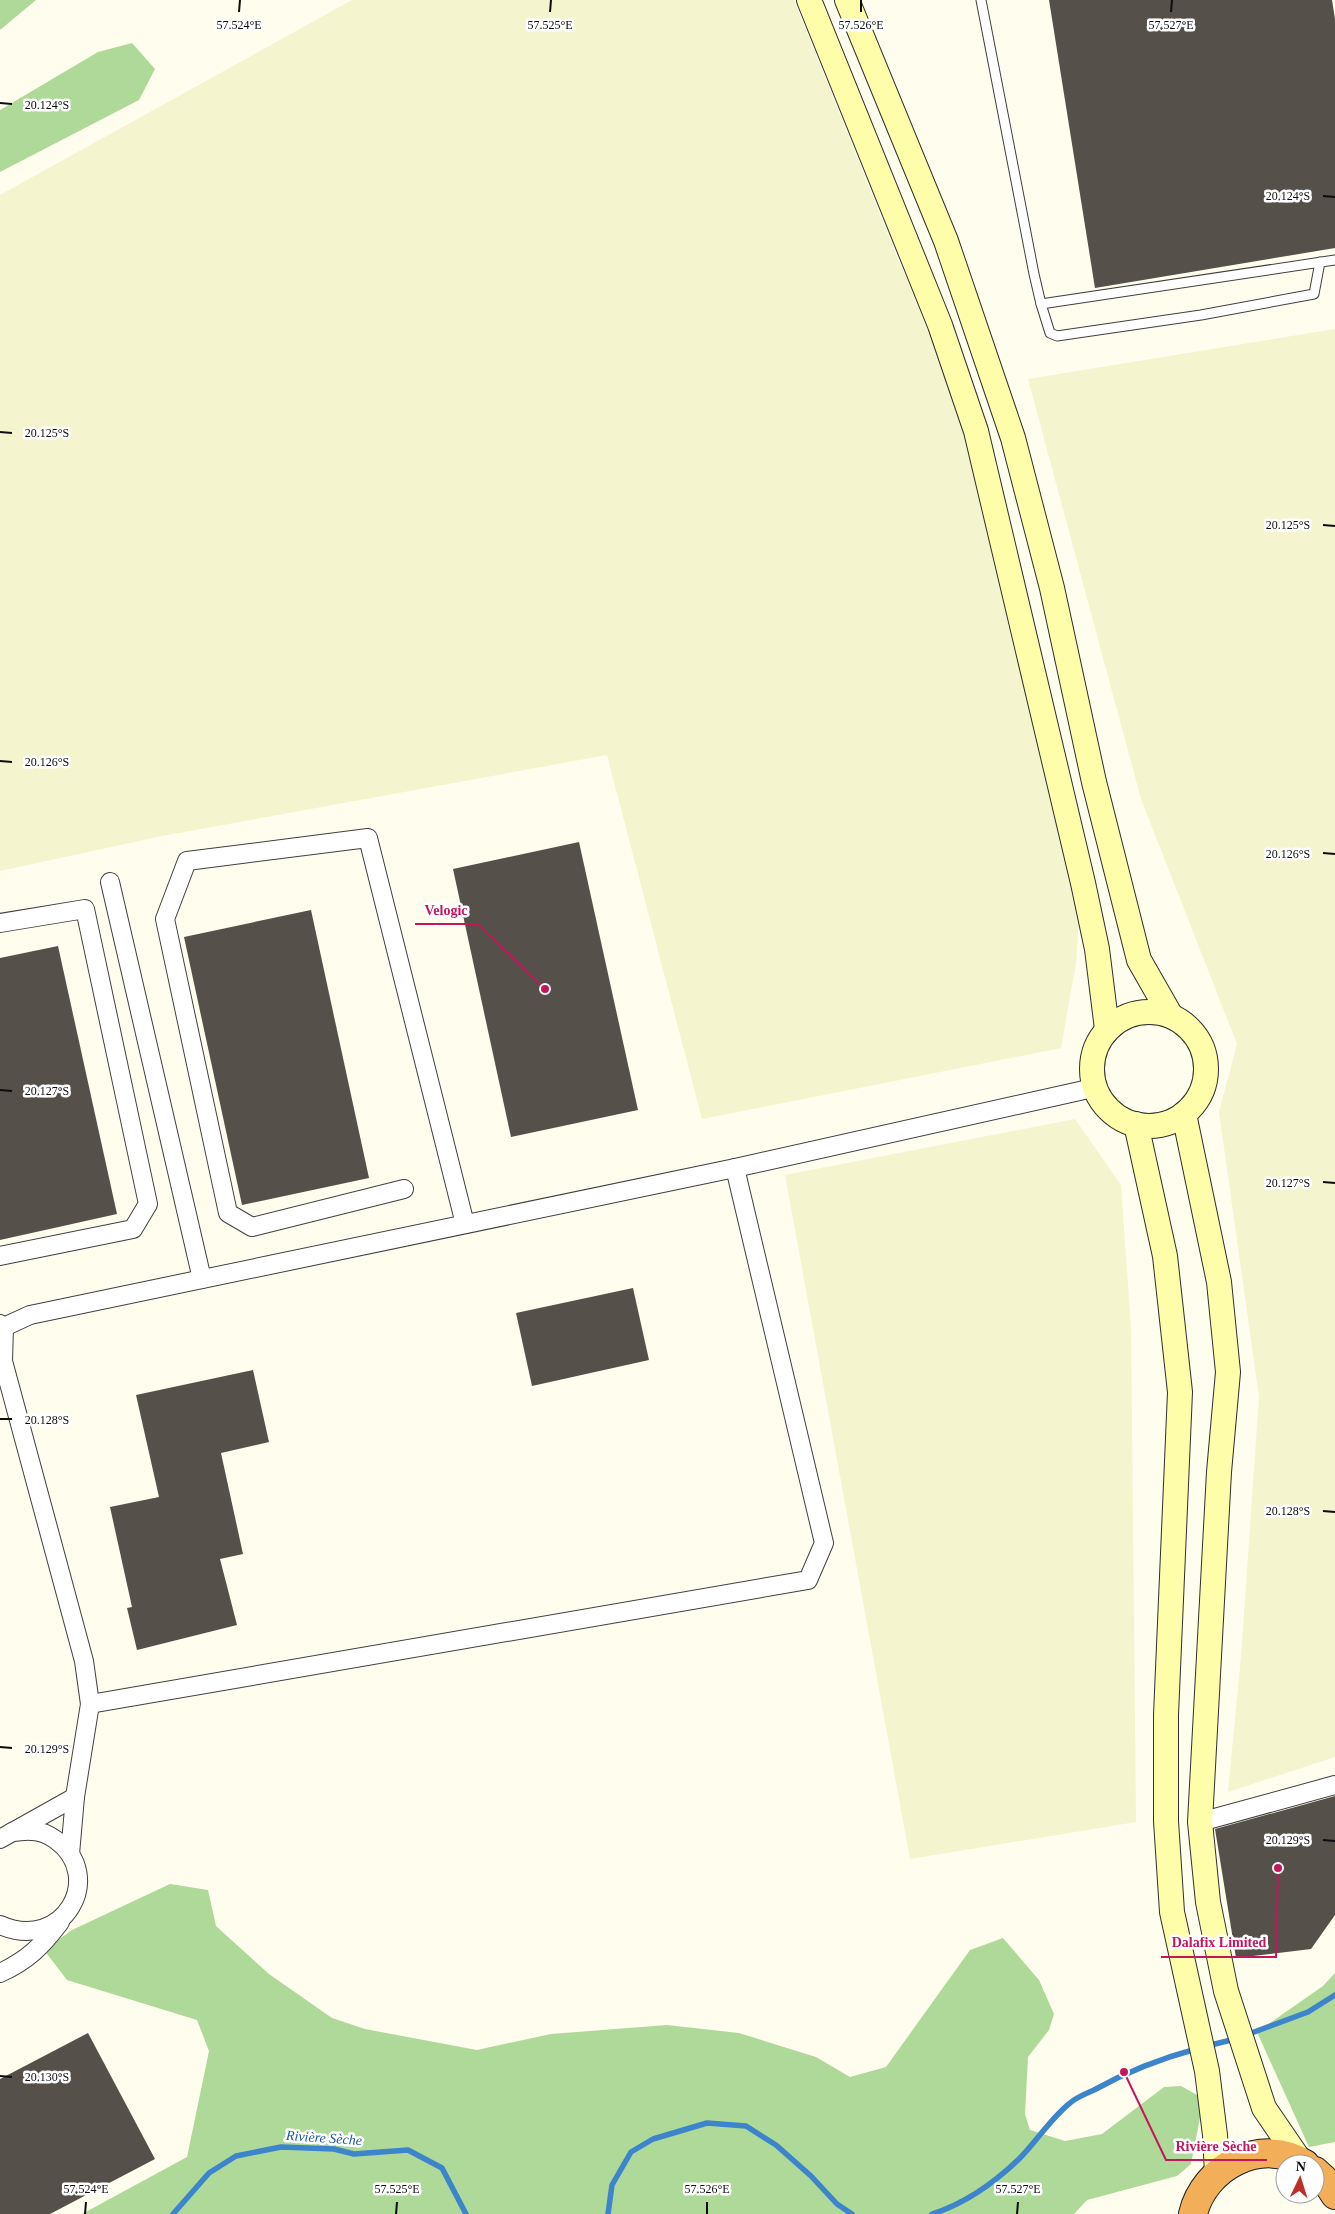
<svg xmlns="http://www.w3.org/2000/svg" width="1335" height="2214" font-family="'Times New Roman',serif">
<rect width="100%" height="100%" fill="#fffdee"/>
<!-- farmland -->
<g fill="#f4f4cf">
<polygon points="352,0 794,0 899,262 960,389 1081,891 1076,963 1061,1048 702,1119 607,755 162,836 0,871 0,195"/>
<polygon points="1335,329 1335,1757 1228,1792 1241,1657 1259,1397 1219,1112 1237,1044 1141,799 1028,379"/>
<polygon points="1075,1119 1121,1185 1131,1328 1136,1822 910,1859 785,1175"/>
</g>
<!-- forest -->
<g fill="#afd998">
<polygon points="0,0 36,0 0,30"/>
<polygon points="132,43 155,69 139,100 0,172 0,110 98,52"/>
<polygon points="170,1884 208,1890 216,1926 269,1974 332,2018 365,2029 477,2050 551,2034 667,2025 739,2033 816,2057 850,2077 886,2067 970,1950 1003,1938 1039,1980 1054,2014 1049,2030 1028,2057 1025,2114 1030,2130 1065,2141 1102,2134 1164,2087 1181,2086 1197,2095 1201,2113 1191,2164 1177,2176 1087,2200 1074,2214 82,2214 187,2157 209,2051 197,2020 67,1980 44,1950 72,1930"/>
<polygon points="1335,1973 1335,2142 1309,2147 1257,2032 1323,1986"/>
</g>
<g fill="none" stroke-linecap="round" stroke-linejoin="round">
<!-- stream -->
<g stroke="#3c84cb" stroke-width="5.5">
<polyline points="1246,2035 1308,2012 1335,1995"/>
<polyline points="1207,2046 1235,2039"/>
<polyline points="173,2214 209,2173 236,2156 281,2147 334,2149 354,2154 408,2150 442,2168 466,2214"/>
<polyline points="608,2214 612,2185 631,2152 653,2139 707,2123 746,2126 776,2145 811,2176 837,2204 852,2214"/>
<path d="M932,2214C964,2204 995,2182 1019,2159C1037,2141 1050,2119 1070,2103C1077,2097 1086,2094 1094,2090C1128,2071 1159,2059 1196,2049"/>
</g>
</g>
<!-- building -->
<g fill="#56504a">
<polygon points="1049,0 1332,0 1335,19 1335,248 1095,288"/>
<polygon points="579,842 638,1110 511,1137 453,869"/>
<polygon points="311,910 369,1178 242,1205 184,937"/>
<polygon points="58,946 117,1214 0,1240 0,958"/>
<polygon points="633,1288 649,1360 532,1386 516,1313"/>
<polygon points="253,1370 269,1442 221,1453 243,1554 220,1559 237,1625 137,1650 127,1608 132,1607 110,1507 159,1497 136,1395"/>
<polygon points="1335,1796 1335,1915 1311,1949 1236,1958 1215,1829"/>
<polygon points="88,2033 155,2159 50,2214 0,2214 0,2079"/>
</g>
<g fill="none" stroke-linecap="round" stroke-linejoin="round">
<!-- lane casing -->
<g stroke="#404040" stroke-width="11">
<g id="lane">
<polyline points="981,0 1034,274 1041,304 1050,333 1057,336 1201,315 1314,294 1320,262"/>
<polyline points="1041,304 1335,260"/>
</g>
</g>
<!-- street casing -->
<g stroke="#404040" stroke-width="20">
<g id="street">
<polyline points="110,882 202,1279"/>
<polyline points="0,923 85,909 148,1204 133,1229 0,1256"/>
<polyline points="404,1189 252,1227 228,1213 165,919 187,861 368,838 465,1224"/>
<polyline points="0,1324 4,1327 3,1361 84,1661 90,1704 75,1797 70,1854"/>
<polyline points="4,1327 30,1315 735,1168 1093,1088"/>
<polyline points="90,1704 808,1580 824,1543 735,1168"/>
<polyline points="1200,1822 1335,1785"/>
<polyline points="0,1839 75,1797"/>
<path d="M0,1925C64,1953 106,1876 56,1840C49,1835 40,1831 32,1831C25,1830 19,1832 12,1832"/>
<path d="M0,1973C28,1960 42,1946 60,1922"/>
</g>
</g>
<!-- secondary casing -->
<g stroke="#2f2f2f" stroke-width="26">
<g id="secondary">
<polyline points="809,0 940,325 976,431 1083,883 1097,949 1107,1029"/>
<polyline points="847,0 946,241 1013,438 1052,588 1094,782 1139,960 1171,1016"/>
<circle cx="1149" cy="1069" r="57"/>
<polyline points="1184,1114 1219,1282 1228,1372 1219,1472 1200,1822 1208,1902 1226,1991 1264,2108 1301,2162"/>
<polyline points="1136,1124 1165,1256 1180,1392 1166,1715 1166,1821 1172,1912 1207,2071 1215,2135 1217,2173"/>
</g>
</g>
<!-- highway casing -->
<g stroke="#1e1e1e" stroke-width="30">
<g id="highway">
<polyline points="1315,2171 1326,2181 1335,2195"/>
<path d="M1193,2214C1204,2167 1261,2136 1305,2164"/>
</g>
</g>
<!-- lane -->
<use href="#lane" stroke="#fff" stroke-width="9"/>
<!-- street -->
<use href="#street" stroke="#fff" stroke-width="18"/>
<!-- secondary -->
<use href="#secondary" stroke="#fefdaa" stroke-width="24"/>
<!-- highway -->
<use href="#highway" stroke="#f2ae59" stroke-width="28"/>
</g>
<!-- ticks -->
<path fill="none" stroke="#0d0d0d" stroke-width="2" d="M239,12L240,0M550,12L551,0M861,12V0M1171,12L1172,0M0,103L12,104M1323,196L1335,197M0,432L12,433M1323,525L1335,526M0,761L12,762M1323,853L1335,854M0,1090L12,1091M1323,1182L1335,1183M0,1419H12M1323,1511L1335,1512M0,1747L12,1748M1323,1840L1335,1841M0,2076L12,2077M85,2214L86,2202M396,2214L397,2202M707,2214V2202M1017,2214L1018,2202"/>
<g text-anchor="middle" dominant-baseline="central" stroke-width="5" stroke-linejoin="round" paint-order="stroke">
<!-- water labels -->
<g font-size="14" font-style="italic" fill="#18569e" stroke="#fff">
<text transform="translate(324 2138) rotate(4)">Rivière Sèche</text>
</g>
</g>
<g font-size="12" text-anchor="middle" fill="#0d0d0d" stroke="#fff" stroke-width="5" stroke-linejoin="round" paint-order="stroke">
<text x="239" y="29">57.524°E</text>
<text x="550" y="29">57.525°E</text>
<text x="861" y="29">57.526°E</text>
<text x="1171" y="29">57.527°E</text>
<text x="47" y="109">20.124°S</text>
<text x="1288" y="200">20.124°S</text>
<text x="47" y="437">20.125°S</text>
<text x="1288" y="529">20.125°S</text>
<text x="47" y="766">20.126°S</text>
<text x="1288" y="858">20.126°S</text>
<text x="47" y="1095">20.127°S</text>
<text x="1288" y="1187">20.127°S</text>
<text x="47" y="1424">20.128°S</text>
<text x="1288" y="1515">20.128°S</text>
<text x="47" y="1753">20.129°S</text>
<text x="1288" y="1844">20.129°S</text>
<text x="47" y="2081">20.130°S</text>
<text x="86" y="2193">57.524°E</text>
<text x="397" y="2193">57.525°E</text>
<text x="707" y="2193">57.526°E</text>
<text x="1018" y="2193">57.527°E</text>
</g>
<!-- callouts -->
<path fill="none" stroke="#c2185b" stroke-width="2" d="M545 989L478 924H415M1278 1868L1276 1957H1161M1124 2072L1166 2160H1267"/>
<g fill="#c2185b" stroke="#fff" stroke-width="2">
<circle cx="545" cy="989" r="5"/>
<circle cx="1278" cy="1868" r="5"/>
<circle cx="1124" cy="2072" r="5"/>
</g>
<g font-size="14" text-anchor="middle" font-weight="bold" fill="#c2185b" stroke="#fff" stroke-width="5" stroke-linejoin="round" paint-order="stroke">
<text x="446" y="915">Velogic</text>
<text x="1219" y="1947">Dalafix Limited</text>
<text x="1216" y="2151">Rivière Sèche</text>
</g>
<!-- north arrow -->
<g transform="translate(1300 2179) rotate(4)"><circle r="24" fill="#ffffff" stroke="#9e9e9e"/>
<path d="M0-4L9 19L0 12L-9 19Z" fill="#bc2f27"/>
<text y="-8" font-size="14" font-weight="bold" text-anchor="middle" fill="#0d0d0d">N</text>
</g>
</svg>
